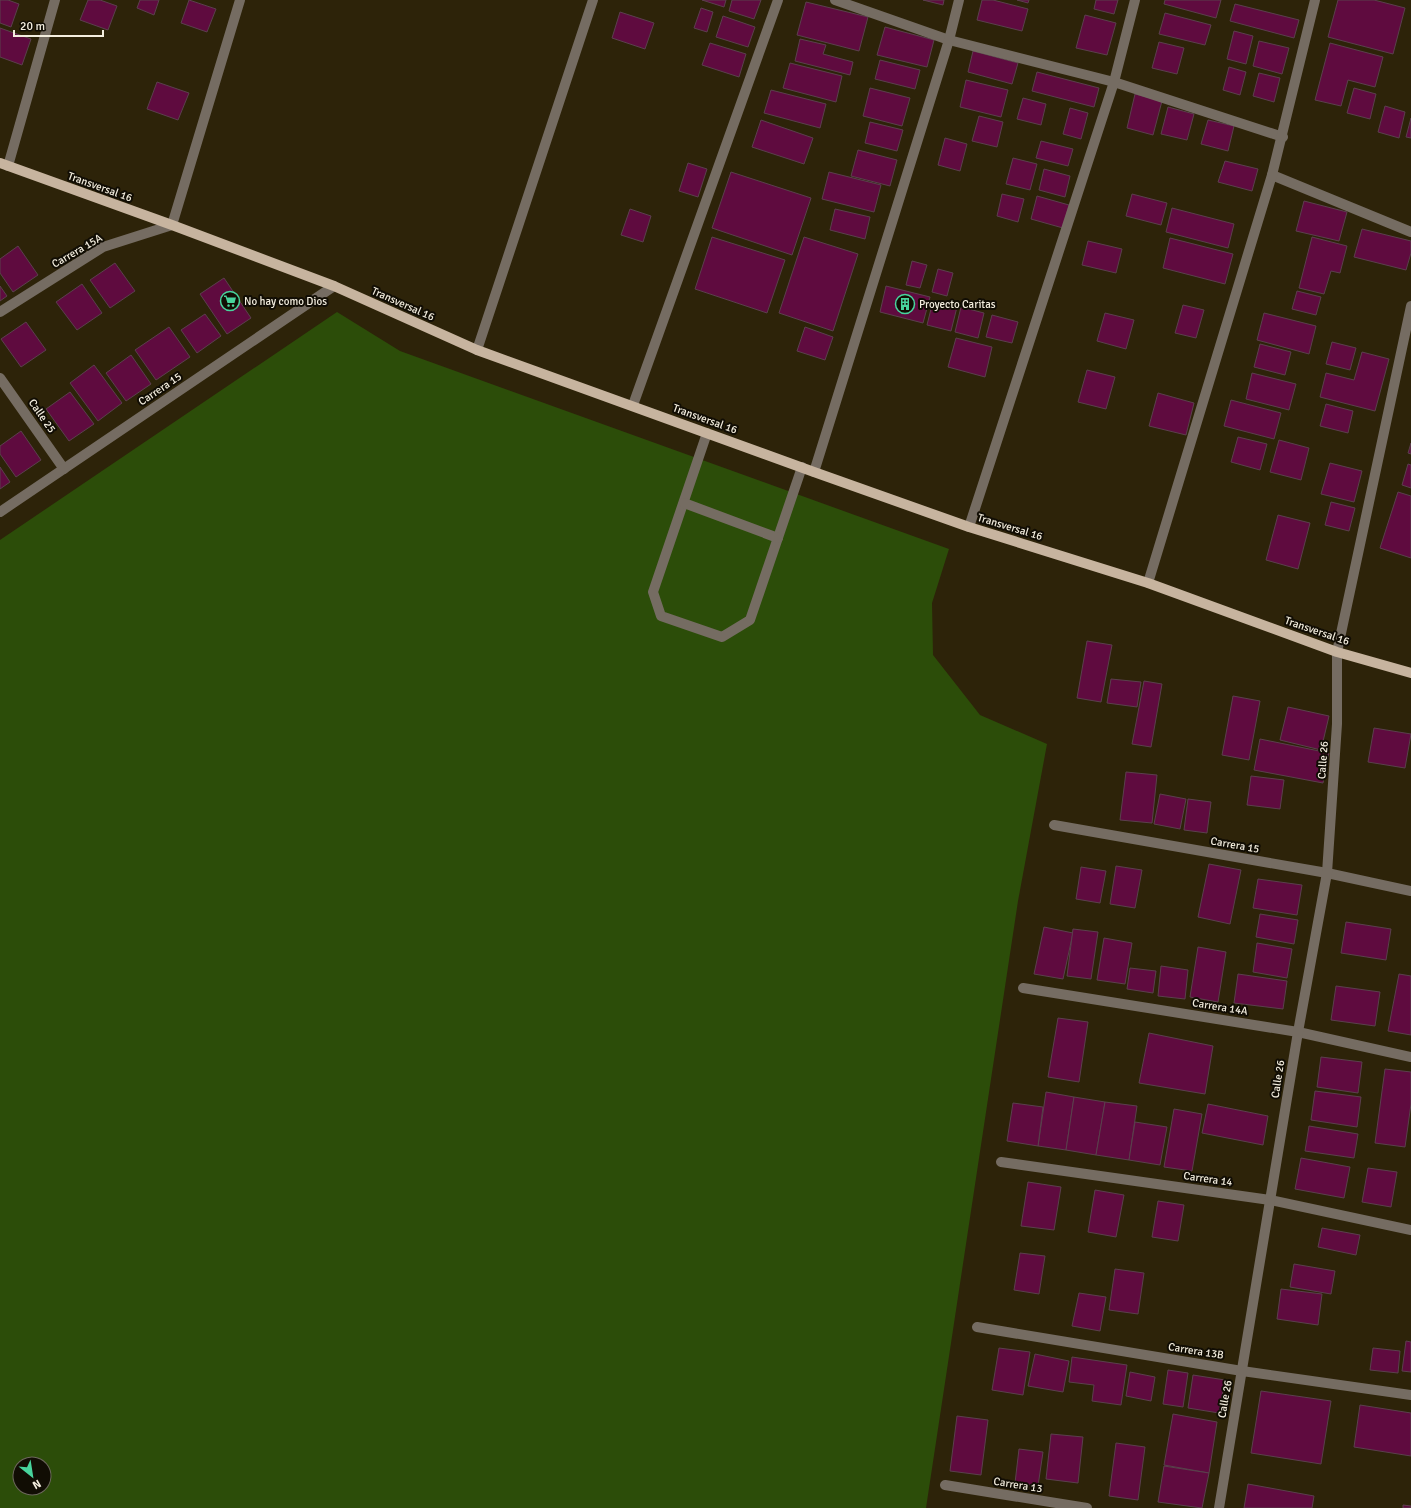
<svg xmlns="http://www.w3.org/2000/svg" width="1411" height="1508" font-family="Signika,sans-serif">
<rect width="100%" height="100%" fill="#2d2309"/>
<!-- green -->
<path fill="#2c4d09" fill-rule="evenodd" d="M337,312L400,351L949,549L932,603L933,655L980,715L1047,744L1018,901L926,1508H0V540ZM20,1464H44V1488H20Z"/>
<!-- building -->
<g fill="#5f0b3f" stroke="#5b404d">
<polygon points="0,0 8,0 19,4 11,27 0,23"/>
<polygon points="88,0 100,0 117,6 108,30 80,20"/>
<polygon points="140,0 159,0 154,15 137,8"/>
<polygon points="189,0 216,9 207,32 181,23"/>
<polygon points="702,0 726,0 724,7"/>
<polygon points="732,0 761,0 754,19 729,11"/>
<polygon points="923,0 944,0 943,5"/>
<polygon points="982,0 993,0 1028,9 1022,31 977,20"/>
<polygon points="1017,0 1029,0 1028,3"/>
<polygon points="1096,0 1118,0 1114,14 1094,9"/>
<polygon points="1165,0 1221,0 1216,18 1164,4"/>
<polygon points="1338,0 1374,0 1405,8 1393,54 1328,37"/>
<polygon points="806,2 868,17 859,51 797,35"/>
<polygon points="1235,4 1299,20 1294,38 1230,21"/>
<polygon points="701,8 713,12 707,32 694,28"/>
<polygon points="620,12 654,23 645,49 612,38"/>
<polygon points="1165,13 1211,25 1205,45 1159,34"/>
<polygon points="1085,15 1116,23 1107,55 1076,48"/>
<polygon points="723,16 755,27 748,47 716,37"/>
<polygon points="885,27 934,40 927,67 877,55"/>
<polygon points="0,28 31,39 22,65 0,57"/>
<polygon points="1234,31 1253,36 1246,64 1227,59"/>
<polygon points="800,39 826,45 823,54 853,62 850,75 795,61"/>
<polygon points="1259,41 1289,48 1282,74 1253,66"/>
<polygon points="1159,42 1184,48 1177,74 1152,68"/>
<polygon points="710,43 746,54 739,77 702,65"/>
<polygon points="1330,43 1383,57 1375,87 1348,80 1341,106 1315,100"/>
<polygon points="973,51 1018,63 1012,84 968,72"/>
<polygon points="880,60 920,70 915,89 875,79"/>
<polygon points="790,63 842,76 836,102 783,88"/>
<polygon points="1229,67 1246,72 1240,95 1223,90"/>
<polygon points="1037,72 1099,88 1094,107 1032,91"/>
<polygon points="1259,73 1280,78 1274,102 1253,96"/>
<polygon points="966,80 1008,90 1001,117 960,107"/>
<polygon points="157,82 189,93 178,120 147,109"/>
<polygon points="870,88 910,98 902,126 863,116"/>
<polygon points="1354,88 1376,94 1370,119 1347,113"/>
<polygon points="771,90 826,104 820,128 764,113"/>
<polygon points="1135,94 1162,101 1153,135 1127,128"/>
<polygon points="1023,98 1046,104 1041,125 1017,119"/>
<polygon points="1385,106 1405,112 1399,138 1378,132"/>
<polygon points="1168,107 1194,114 1187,140 1161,134"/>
<polygon points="1070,108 1088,113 1081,139 1063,134"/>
<polygon points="979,116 1003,122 997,147 972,141"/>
<polygon points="1411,118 1411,138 1406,137"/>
<polygon points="761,120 813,138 804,164 752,147"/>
<polygon points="1208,120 1234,126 1228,151 1201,144"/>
<polygon points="870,122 903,130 897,151 865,143"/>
<polygon points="945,138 967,144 960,171 938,165"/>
<polygon points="1041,141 1073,149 1068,166 1036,158"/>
<polygon points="858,150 897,160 890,186 851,176"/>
<polygon points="1013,158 1037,164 1030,190 1006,184"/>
<polygon points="1225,161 1258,169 1252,191 1218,182"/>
<polygon points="688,163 707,169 698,197 679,191"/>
<polygon points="1044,169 1070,176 1065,197 1039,190"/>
<polygon points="731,172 811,198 792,255 712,228"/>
<polygon points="829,172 881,185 874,212 822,199"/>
<polygon points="1002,194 1024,199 1018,222 997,216"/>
<polygon points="1132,194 1167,203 1161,225 1126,216"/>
<polygon points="1037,196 1069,205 1063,228 1031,219"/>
<polygon points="1304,201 1347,212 1339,241 1296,231"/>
<polygon points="1172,208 1234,224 1228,248 1166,232"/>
<polygon points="630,209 651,216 643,242 621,235"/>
<polygon points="835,209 870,217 865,239 830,230"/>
<polygon points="1362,229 1411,241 1411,253 1406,270 1354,257"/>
<polygon points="712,237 785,260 767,313 695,289"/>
<polygon points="804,237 858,254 833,331 779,313"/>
<polygon points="1312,237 1347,246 1340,273 1331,271 1324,294 1299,288"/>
<polygon points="1170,238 1233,254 1225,284 1163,268"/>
<polygon points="1088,241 1122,249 1116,273 1082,265"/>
<polygon points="18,246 38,275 13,292 0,273 0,259"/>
<polygon points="912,261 927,265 920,288 906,285"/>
<polygon points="115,263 135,291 110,308 90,280"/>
<polygon points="938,269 953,273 947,296 932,292"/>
<polygon points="224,278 251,318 227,334 200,294"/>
<polygon points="82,284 102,313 77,330 56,302"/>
<polygon points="0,286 7,296 0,301"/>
<polygon points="886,286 930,297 923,323 880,312"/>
<polygon points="1297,291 1321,297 1316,315 1292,309"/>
<polygon points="933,301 957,307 951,331 927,325"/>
<polygon points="1183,305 1204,310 1196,338 1175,333"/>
<polygon points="961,307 984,313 978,338 955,332"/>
<polygon points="1105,313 1134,320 1126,349 1097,341"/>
<polygon points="1264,313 1316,326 1309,354 1257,340"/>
<polygon points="205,314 221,336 197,353 181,330"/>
<polygon points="992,315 1018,322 1012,343 986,337"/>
<polygon points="26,322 46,350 21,367 1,339"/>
<polygon points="169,327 190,357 156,380 135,350"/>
<polygon points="805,327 833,337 825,360 797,351"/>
<polygon points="956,338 992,347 985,377 948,367"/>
<polygon points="1332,342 1356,348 1350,370 1326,364"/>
<polygon points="1260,344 1291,352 1285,375 1254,367"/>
<polygon points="1362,352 1389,359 1375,411 1320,397 1326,373 1354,380"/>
<polygon points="131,355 151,384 126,401 106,373"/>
<polygon points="94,365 122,403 98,421 70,383"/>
<polygon points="1087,370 1115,377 1106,409 1078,402"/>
<polygon points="1252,373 1296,384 1289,410 1246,399"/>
<polygon points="70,392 94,424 69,441 46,409"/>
<polygon points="1158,393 1194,403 1186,435 1149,426"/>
<polygon points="1231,400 1281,413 1274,439 1224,426"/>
<polygon points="1326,404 1353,411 1348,433 1320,426"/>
<polygon points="21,431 41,460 16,477 0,454 0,446"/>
<polygon points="1238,437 1267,444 1260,470 1231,462"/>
<polygon points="1279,440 1309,448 1301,480 1270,472"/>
<polygon points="1411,443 1411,454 1408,453"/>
<polygon points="1330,463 1362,471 1354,502 1321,494"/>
<polygon points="1408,464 1411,465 1411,488 1402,485"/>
<polygon points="0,467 10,482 0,489"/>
<polygon points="1398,492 1411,496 1411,558 1380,548"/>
<polygon points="1331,502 1355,508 1349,531 1325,525"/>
<polygon points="1278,515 1310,523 1298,569 1266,560"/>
<polygon points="1087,641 1112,645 1101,702 1077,698"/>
<polygon points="1111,679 1141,682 1137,707 1107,703"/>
<polygon points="1144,681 1162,684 1151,747 1132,744"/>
<polygon points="1233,696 1260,701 1249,760 1222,755"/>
<polygon points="1288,707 1329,716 1321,750 1280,740"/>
<polygon points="1374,728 1411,734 1405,768 1368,762"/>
<polygon points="1260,739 1329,753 1323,783 1254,770"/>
<polygon points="1126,772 1157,775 1152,823 1120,820"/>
<polygon points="1251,776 1284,780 1280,809 1247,805"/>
<polygon points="1160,794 1186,799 1180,829 1154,824"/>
<polygon points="1188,799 1211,802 1207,833 1184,830"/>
<polygon points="1209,864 1241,870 1230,924 1198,917"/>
<polygon points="1116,866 1142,870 1135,908 1110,904"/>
<polygon points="1081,867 1106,871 1100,903 1076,899"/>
<polygon points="1258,879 1302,885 1297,915 1253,908"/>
<polygon points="1260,914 1298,920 1294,944 1256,937"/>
<polygon points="1346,922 1391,929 1386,960 1341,953"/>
<polygon points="1044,927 1073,933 1063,979 1034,974"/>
<polygon points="1073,929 1098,932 1091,979 1067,976"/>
<polygon points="1104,938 1132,943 1125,984 1097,980"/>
<polygon points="1257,943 1292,949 1287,978 1253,972"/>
<polygon points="1198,947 1226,952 1218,1002 1190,997"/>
<polygon points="1161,966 1188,970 1185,999 1158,996"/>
<polygon points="1130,968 1156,971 1153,993 1127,989"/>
<polygon points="1238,974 1287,981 1283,1009 1234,1003"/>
<polygon points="1399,974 1411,976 1411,1035 1388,1031"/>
<polygon points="1336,986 1380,992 1375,1026 1331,1020"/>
<polygon points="1058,1018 1088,1022 1079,1082 1048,1077"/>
<polygon points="1149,1033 1213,1046 1205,1094 1139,1083"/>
<polygon points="1321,1057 1362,1062 1358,1093 1317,1087"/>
<polygon points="1385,1069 1411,1072 1411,1104 1405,1147 1375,1143"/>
<polygon points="1315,1091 1361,1097 1357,1127 1311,1120"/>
<polygon points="1046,1092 1074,1097 1066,1150 1038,1146"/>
<polygon points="1074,1097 1105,1102 1096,1155 1066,1150"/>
<polygon points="1105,1102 1137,1106 1129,1160 1096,1155"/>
<polygon points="1013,1103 1043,1107 1038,1146 1007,1141"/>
<polygon points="1208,1104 1268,1116 1263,1145 1202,1133"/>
<polygon points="1174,1109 1202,1114 1192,1171 1164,1167"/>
<polygon points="1135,1122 1167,1127 1160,1165 1129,1160"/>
<polygon points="1309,1126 1358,1134 1354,1158 1305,1151"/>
<polygon points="1301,1158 1350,1167 1344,1198 1295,1189"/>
<polygon points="1368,1168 1397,1172 1391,1207 1362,1202"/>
<polygon points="1028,1182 1061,1187 1054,1230 1021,1226"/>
<polygon points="1095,1190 1124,1195 1116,1237 1088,1232"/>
<polygon points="1158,1201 1184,1205 1178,1241 1152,1237"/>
<polygon points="1322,1228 1360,1235 1356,1255 1318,1247"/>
<polygon points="1020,1253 1045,1256 1039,1294 1014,1290"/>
<polygon points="1294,1264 1335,1271 1331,1294 1290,1287"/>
<polygon points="1115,1269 1144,1273 1138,1314 1109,1310"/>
<polygon points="1281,1289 1322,1294 1318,1325 1277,1319"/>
<polygon points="1079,1293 1106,1297 1100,1331 1072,1326"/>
<polygon points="1406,1341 1411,1342 1411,1372 1402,1371"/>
<polygon points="999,1348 1030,1352 1023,1395 992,1390"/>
<polygon points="1373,1348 1400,1351 1398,1373 1370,1370"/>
<polygon points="1035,1354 1069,1361 1063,1392 1028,1386"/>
<polygon points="1072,1357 1127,1365 1121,1405 1092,1401 1094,1385 1069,1382"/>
<polygon points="1168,1370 1188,1373 1183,1407 1163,1404"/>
<polygon points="1130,1372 1155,1377 1151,1401 1126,1396"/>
<polygon points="1193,1375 1225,1380 1219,1413 1188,1408"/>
<polygon points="1261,1391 1331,1401 1321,1464 1251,1453"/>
<polygon points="1360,1405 1411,1413 1411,1456 1354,1447"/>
<polygon points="1173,1414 1217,1422 1209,1473 1164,1465"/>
<polygon points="957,1416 988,1420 981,1475 950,1471"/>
<polygon points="1051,1434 1083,1437 1078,1483 1046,1479"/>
<polygon points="1116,1443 1145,1447 1138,1500 1109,1496"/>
<polygon points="1019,1449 1043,1452 1038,1486 1015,1483"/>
<polygon points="1164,1466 1209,1473 1202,1508 1158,1502"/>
<polygon points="1248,1484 1314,1496 1312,1508 1244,1508"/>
<polygon points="1403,1505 1411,1506 1411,1508 1403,1508"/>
</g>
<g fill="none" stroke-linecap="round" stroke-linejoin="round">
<!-- minor -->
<g stroke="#756c62" stroke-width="10">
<polyline points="835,0 949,40 1114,82 1283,137"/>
<polyline points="8,166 55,0"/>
<polyline points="1272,175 1411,232"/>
<polyline points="0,312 103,247 172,225 240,0"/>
<polyline points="477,350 593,0"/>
<polyline points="0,378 64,469"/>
<polyline points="633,405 778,0"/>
<polyline points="707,433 653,592 661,616 722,637 750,620 802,467"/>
<polyline points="814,472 949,40 959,0"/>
<polyline points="684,503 778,538"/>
<polyline points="0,512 334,286"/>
<polyline points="969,527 1114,82 1135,0"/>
<polyline points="1148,583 1272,175 1315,0"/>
<polyline points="1054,825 1327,873 1411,891"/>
<polyline points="1023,988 1298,1032 1411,1057"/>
<polyline points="1001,1162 1270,1200 1411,1230"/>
<polyline points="977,1327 1242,1371 1411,1395"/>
<polyline points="945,1485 1087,1508"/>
<polyline points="1219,1508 1298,1032 1327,873 1337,724 1337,652 1411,306"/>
</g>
<!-- major -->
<polyline stroke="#c7b49f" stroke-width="10" points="0,163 172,225 334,286 477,350 814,472 969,527 1148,583 1337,652 1411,673"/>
</g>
<!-- icons -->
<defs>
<g id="supermarket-ring" transform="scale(1)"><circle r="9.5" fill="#110d04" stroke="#48d49d" stroke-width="1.5"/><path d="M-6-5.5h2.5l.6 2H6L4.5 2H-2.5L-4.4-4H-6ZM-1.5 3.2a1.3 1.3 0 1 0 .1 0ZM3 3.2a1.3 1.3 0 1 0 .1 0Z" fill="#48d49d"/></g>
<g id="building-ring" transform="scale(1)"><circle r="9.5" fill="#110d04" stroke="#48d49d" stroke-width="1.5"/><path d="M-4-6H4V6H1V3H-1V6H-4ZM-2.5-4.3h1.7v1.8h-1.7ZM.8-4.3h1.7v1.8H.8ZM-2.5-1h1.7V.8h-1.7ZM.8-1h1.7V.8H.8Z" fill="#48d49d"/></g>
</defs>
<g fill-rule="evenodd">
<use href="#supermarket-ring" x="230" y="301"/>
<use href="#building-ring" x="905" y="304"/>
</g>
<g text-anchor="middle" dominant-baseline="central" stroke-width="4" stroke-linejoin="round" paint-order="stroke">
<!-- street labels -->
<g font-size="11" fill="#f4eedf" stroke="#110d04">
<text transform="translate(100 187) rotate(20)">Transversal 16</text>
<text transform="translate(77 251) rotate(-30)">Carrera 15A</text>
<text transform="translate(403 304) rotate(24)">Transversal 16</text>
<text transform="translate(160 389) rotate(-34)">Carrera 15</text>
<text transform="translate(42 416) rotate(55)">Calle 25</text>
<text transform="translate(705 419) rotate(20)">Transversal 16</text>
<text transform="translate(1010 527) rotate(17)">Transversal 16</text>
<text transform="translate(1317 631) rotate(19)">Transversal 16</text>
<text transform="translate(1323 760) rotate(-86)">Calle 26</text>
<text transform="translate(1235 845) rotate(10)">Carrera 15</text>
<text transform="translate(1220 1007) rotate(9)">Carrera 14A</text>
<text transform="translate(1278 1079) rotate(-81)">Calle 26</text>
<text transform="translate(1208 1179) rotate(8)">Carrera 14</text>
<text transform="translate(1196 1351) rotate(9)">Carrera 13B</text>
<text transform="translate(1225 1399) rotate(-80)">Calle 26</text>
<text transform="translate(1018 1485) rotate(9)">Carrera 13</text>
</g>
<!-- poi labels -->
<g font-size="11" fill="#f4eedf" stroke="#110d04" text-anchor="start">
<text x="244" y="301">No hay como Dios</text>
<text x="919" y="304">Proyecto Caritas</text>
</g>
</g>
<!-- north arrow -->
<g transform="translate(32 1476) rotate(150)"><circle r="19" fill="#110d04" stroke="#6c675c"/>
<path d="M0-3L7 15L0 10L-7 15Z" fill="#48d49d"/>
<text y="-6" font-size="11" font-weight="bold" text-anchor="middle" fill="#f4eedf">N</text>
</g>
<!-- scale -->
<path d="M14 30v6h89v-6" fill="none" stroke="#f4eedf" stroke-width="2"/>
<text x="20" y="30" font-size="12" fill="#f4eedf" stroke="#110d04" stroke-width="3" paint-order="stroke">20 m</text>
</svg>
